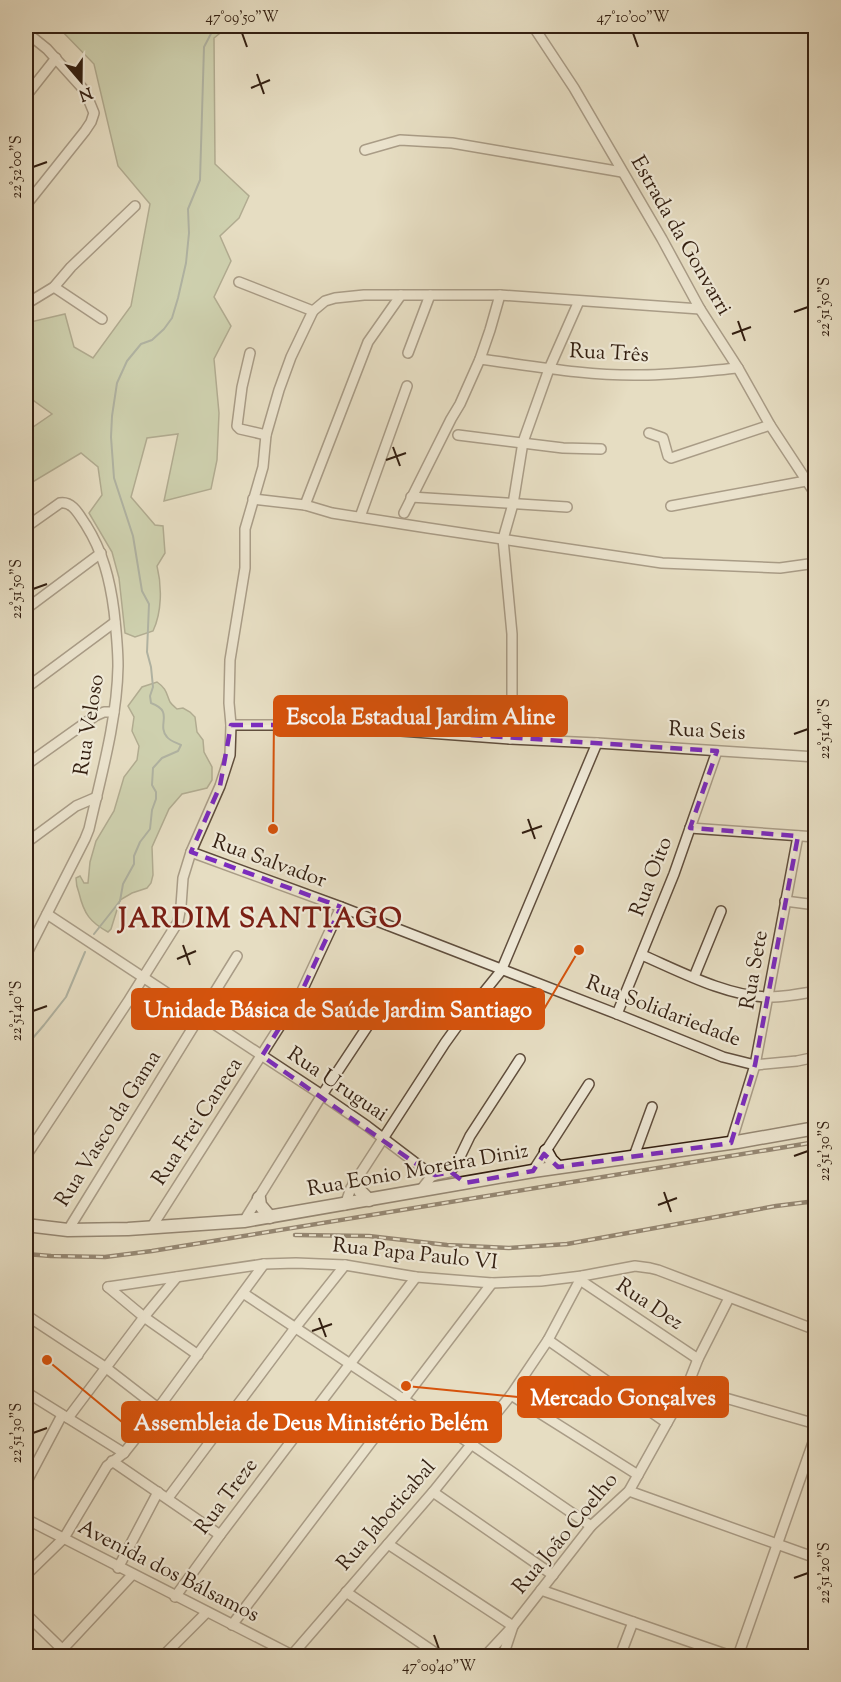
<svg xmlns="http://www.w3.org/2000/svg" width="841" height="1682" font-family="'Sorts Mill Goudy',serif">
<rect width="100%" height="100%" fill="#e6ddc2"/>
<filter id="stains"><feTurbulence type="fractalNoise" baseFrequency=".00333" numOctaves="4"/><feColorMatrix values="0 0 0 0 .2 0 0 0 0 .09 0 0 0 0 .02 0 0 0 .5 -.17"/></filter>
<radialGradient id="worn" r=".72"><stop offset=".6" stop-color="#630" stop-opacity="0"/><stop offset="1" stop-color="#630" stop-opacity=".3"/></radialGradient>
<!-- green -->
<g fill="#b2c295" stroke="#727053" stroke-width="1.5">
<path d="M57,26H229L214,38L215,164L249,196L239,218L220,236L231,261L214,297L231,326L214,359L219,413L217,460L211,489L164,501L178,434L147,438L131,497L155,525L163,526L165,553L157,566C162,586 162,612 153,631L135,637L125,633L119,578L112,552L89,513L102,495L98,467L81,453L26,486V432L52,414L26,395V323L65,314L74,347L93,358L131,306L150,204L118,166L94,64Z"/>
<path d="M157,682C167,689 166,693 170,702C172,705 175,707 177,709L183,708L190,712L195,717L197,732L203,740L204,752L212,767V780L207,788L182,794L169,809L152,847L153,875L151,883L147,888L132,893L120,900L111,929L108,932C90,922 84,914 79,893C77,888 76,884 76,878L80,876L84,883H88L90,862L96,841L114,811L124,777L137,760L139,746L132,731L134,717L128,706L142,687Z"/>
</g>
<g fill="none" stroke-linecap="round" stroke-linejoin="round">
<!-- stream -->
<g stroke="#6e7d75" stroke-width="2">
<path d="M94,934L120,901L123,884L134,864V856L140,842L150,829L152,810L156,799V792L152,785L153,768L162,758L178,751L181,745C177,743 170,741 167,737C156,724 175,712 151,703L150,696L153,687L151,667L147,652L149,604L142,591L133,536L114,478L111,437L112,416L117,383L127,361L141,344L152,340L164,329L172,318L178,298L186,263L189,233L188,209L200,180L204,47L215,26"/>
<polyline points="26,1046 44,1025 66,997 85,952"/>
</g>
<!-- street casing -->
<g stroke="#604e3d" stroke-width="12">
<g id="street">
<polyline points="533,26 574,88 662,239 700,309 738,368 770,425 816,495"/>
<polyline points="26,32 47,49 85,91 94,113 91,122 85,131 26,205"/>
<polyline points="26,96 56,58"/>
<polyline points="365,150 400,140 452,143 622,172"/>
<polyline points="239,282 313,311 325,301 335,298 364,295 500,295 700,309"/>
<polyline points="54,287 102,319"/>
<polyline points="26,304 54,287 71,267 135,206"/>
<polyline points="250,353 242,387 237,426 240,429 266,435"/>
<polyline points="408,353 430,295"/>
<path d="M480,359C533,366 587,376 641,375C673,375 705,371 738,368"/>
<polyline points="649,433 663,438 668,456 671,458 770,425"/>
<polyline points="458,435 563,448 601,449"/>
<polyline points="411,497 567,507"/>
<polyline points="253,499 305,505 332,513 428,528 662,563 780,568 816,563"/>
<polyline points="305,505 368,342 401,295"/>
<polyline points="671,506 806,481"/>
<polyline points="404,513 451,419 460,404 480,359 490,330 500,295"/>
<polyline points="360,517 407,386"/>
<path d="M26,527L60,503C73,501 79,515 86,525C103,552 110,580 114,611C116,629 118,648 118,666C117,721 101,776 89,829L85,839L26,955"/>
<polyline points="26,609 101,553"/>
<polyline points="26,688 115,622"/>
<polyline points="231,725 319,725 510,739 597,743 816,757"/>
<polyline points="510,739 512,695 512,634 503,539 513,504 523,442 549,369 579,301"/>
<polyline points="26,765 95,716 104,712 114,712"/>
<polyline points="690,828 816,837"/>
<polyline points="26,843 76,806 97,797"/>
<polyline points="191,852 341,907 617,1014 723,1057 755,1065 797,1061 816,1057"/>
<polyline points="785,901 816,905"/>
<polyline points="47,914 322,1095 367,1126 425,1170 435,1175"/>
<path d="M642,955C679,971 728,997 769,997C785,997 801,994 816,991"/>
<polyline points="694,977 721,911"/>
<polyline points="617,1014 674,874 717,751"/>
<polyline points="731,1143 755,1065 798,836"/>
<polyline points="26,1156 129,1000 178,922 181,906 183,878 191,852 220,786 230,755 231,725 229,703 230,660 245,568 245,529 263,467 266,435 279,390 291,357 313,311"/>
<polyline points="634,1156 652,1107"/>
<polyline points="533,1171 589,1084"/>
<polyline points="420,1191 431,1177 435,1175 449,1172 456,1165 470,1136 520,1059"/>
<polyline points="345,1205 351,1188 445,1043 463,1018 501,971 597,743"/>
<polyline points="244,1221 322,1095 381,1006"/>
<polyline points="151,1228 301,993 341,907"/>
<polyline points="68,1230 237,956"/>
<polyline points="580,1280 698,1359"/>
<polyline points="108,1287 264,1264 296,1263 345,1265 416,1277 492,1283 541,1281 582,1276 635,1266 650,1268 658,1270 816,1330"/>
<polyline points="108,1287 144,1317 198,1355"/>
<polyline points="243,1293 471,1444 591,1526"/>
<polyline points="26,1315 105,1367 158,1408"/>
<polyline points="548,1340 667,1423"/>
<polyline points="687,1387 816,1424"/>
<polyline points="26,1392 124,1453"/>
<polyline points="511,1395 638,1475"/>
<polyline points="68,1418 144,1317 177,1277"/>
<polyline points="112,1461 220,1535"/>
<polyline points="26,1483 62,1415"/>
<polyline points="629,1491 816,1558"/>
<polyline points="433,1492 553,1575"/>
<polyline points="168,1498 295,1328 345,1265"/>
<polyline points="26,1519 294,1656"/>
<polyline points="388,1544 513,1626 503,1656"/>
<polyline points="118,1568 158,1492"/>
<polyline points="26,1575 64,1538 107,1466 124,1453 143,1429 264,1264"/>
<polyline points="541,1590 731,1656"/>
<polyline points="346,1592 440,1656"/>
<polyline points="175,1597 220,1535 416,1277"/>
<polyline points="26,1614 69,1656"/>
<polyline points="232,1625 492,1283"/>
<polyline points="62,1650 132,1575"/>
<polyline points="292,1655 433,1492 511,1395 548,1340 582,1276"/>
<polyline points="163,1656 207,1612"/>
<polyline points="485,1656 513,1626 591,1526 629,1491 687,1387 698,1359 729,1298"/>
<polyline points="620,1656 633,1622"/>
<polyline points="738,1656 816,1434"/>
</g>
</g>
<!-- secondary casing -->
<g stroke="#331f11" stroke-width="15">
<g id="secondary">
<polyline points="546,1151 551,1160 558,1167"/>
<polyline points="355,1181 360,1191 369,1200"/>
<polyline points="259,1198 260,1205 270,1217"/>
<polyline points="26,1225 68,1230 128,1229 244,1221 533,1171 737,1142 816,1128"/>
</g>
</g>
<!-- street -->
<use href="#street" stroke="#efe9d7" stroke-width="9"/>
<!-- secondary -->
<use href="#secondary" stroke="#efe9d7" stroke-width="12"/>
<!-- rail casing -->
<g stroke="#331f11" stroke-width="4.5">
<g id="rail">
<polyline points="295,1235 369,1236 447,1245 509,1248 567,1244 776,1206 816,1201"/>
<polyline points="26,1254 51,1256 105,1257 152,1251 816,1142"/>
</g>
</g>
<!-- rail -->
<use href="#rail" stroke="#efe9d7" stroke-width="2" stroke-dasharray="7" stroke-linecap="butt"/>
</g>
<!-- marked area -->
<path d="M0 0H841V1682H0ZM231,725H319L717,751L690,828L798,836L755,1065L731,1143L558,1167L544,1154L533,1171L465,1183L451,1172L435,1175L425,1170L262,1056L301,993L341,907L191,852L220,786Z" fill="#e6ddc2" fill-opacity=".55" fill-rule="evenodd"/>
<path fill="none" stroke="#7b2cbf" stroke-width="4.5" stroke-dasharray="12 8" stroke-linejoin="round" d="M231,725H319L717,751L690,828L798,836L755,1065L731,1143L558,1167L544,1154L533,1171L465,1183L451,1172L435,1175L425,1170L262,1056L301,993L341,907L191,852L220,786Z"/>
<!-- ticks -->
<path fill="none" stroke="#331f11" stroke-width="2" d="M242,33L247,47M633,33L638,47M257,74L264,94M251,88L270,80M33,167L47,162M794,312L808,307M738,321L745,341M732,334L751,327M393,447L400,466M386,460L406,453M33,589L47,584M794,734L808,729M528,819L535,839M522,833L542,826M183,945L190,965M177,959L196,951M33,1011L47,1006M794,1156L808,1151M664,1192L671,1212M658,1205L677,1198M319,1318L326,1337M312,1331L332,1324M33,1433L47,1428M794,1578L808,1573M434,1635L439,1649"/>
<g text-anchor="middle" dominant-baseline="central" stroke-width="4.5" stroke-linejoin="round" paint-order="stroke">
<!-- street labels -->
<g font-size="21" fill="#331f11" stroke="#efe9d7">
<text transform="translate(680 236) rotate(60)">Estrada da Gonvarri</text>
<text transform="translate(609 354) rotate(3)">Rua Três</text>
<text transform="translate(90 725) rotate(-81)">Rua Veloso</text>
<text transform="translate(707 732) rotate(3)">Rua Seis</text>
<text transform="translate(269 862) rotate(20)">Rua Salvador</text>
<text transform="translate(652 877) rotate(-69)">Rua Oito</text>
<text transform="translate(755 970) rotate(-80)">Rua Sete</text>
<text transform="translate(663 1012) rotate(21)">Rua Solidariedade</text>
<text transform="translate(337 1085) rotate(34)">Rua Uruguai</text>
<text transform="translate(198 1122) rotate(-57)">Rua Frei Caneca</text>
<text transform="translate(109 1129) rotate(-58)">Rua Vasco da Gama</text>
<text transform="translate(418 1171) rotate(-10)">Rua Eonio Moreira Diniz</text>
<text transform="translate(415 1255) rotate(6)">Rua Papa Paulo VI</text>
<text transform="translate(649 1305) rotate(34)">Rua Dez</text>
<text transform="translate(227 1497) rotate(-53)">Rua Treze</text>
<text transform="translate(387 1516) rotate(-49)">Rua Jaboticabal</text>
<text transform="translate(566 1534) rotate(-50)">Rua João Coelho</text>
<text transform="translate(168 1572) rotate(27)">Avenida dos Bálsamos</text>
</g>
<!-- district labels -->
<g font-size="27" font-weight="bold" letter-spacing="1.5" fill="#7a1f14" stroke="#efe9d7">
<text x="261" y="920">JARDIM SANTIAGO</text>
</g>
</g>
<!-- callouts -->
<path fill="none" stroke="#d6530c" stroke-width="2" d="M273 829L274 716M579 950L544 1009M406 1386L518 1397M47 1360L122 1422"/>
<g fill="#d6530c" stroke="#efe9d7" stroke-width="2">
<circle cx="273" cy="829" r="6"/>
<circle cx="579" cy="950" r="6"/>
<circle cx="406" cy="1386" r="6"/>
<circle cx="47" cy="1360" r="6"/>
</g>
<g fill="#d6530c" stroke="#d6530c" stroke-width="2">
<rect x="274" y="696" width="293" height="40" rx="6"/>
<rect x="132" y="989" width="412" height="40" rx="6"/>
<rect x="518" y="1377" width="210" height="40" rx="6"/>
<rect x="122" y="1402" width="379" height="40" rx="6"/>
</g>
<g font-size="22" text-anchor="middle" font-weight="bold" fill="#fff">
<text x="421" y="724">Escola Estadual Jardim Aline</text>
<text x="338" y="1017">Unidade Básica de Saúde Jardim Santiago</text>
<text x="623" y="1405">Mercado Gonçalves</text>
<text x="311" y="1430">Assembleia de Deus Ministério Belém</text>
</g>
<!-- margin -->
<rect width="841" height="1682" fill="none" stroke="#e6ddc2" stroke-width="66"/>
<!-- north arrow -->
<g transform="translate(81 81) rotate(160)" stroke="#efe9d7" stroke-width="4.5" paint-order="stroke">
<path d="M0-4.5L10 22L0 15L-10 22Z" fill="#331f11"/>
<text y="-9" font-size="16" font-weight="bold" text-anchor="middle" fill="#331f11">N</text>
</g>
<rect x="33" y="33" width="775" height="1616" fill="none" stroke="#331f11" stroke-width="2"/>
<g font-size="15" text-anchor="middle" fill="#331f11">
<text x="242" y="22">47°09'50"W</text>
<text x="633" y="22">47°10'00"W</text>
<text transform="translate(16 167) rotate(-90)" y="5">22°52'00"S</text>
<text transform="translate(824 307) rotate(-90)" y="5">22°51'50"S</text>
<text transform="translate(16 589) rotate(-90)" y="5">22°51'50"S</text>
<text transform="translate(824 729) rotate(-90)" y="5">22°51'40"S</text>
<text transform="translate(16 1011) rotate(-90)" y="5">22°51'40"S</text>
<text transform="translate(824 1151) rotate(-90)" y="5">22°51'30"S</text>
<text transform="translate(16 1433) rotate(-90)" y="5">22°51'30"S</text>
<text transform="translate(824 1573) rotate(-90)" y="5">22°51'20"S</text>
<text x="439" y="1671">47°09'40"W</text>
</g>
<rect width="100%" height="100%" filter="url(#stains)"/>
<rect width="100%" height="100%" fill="url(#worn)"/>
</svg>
